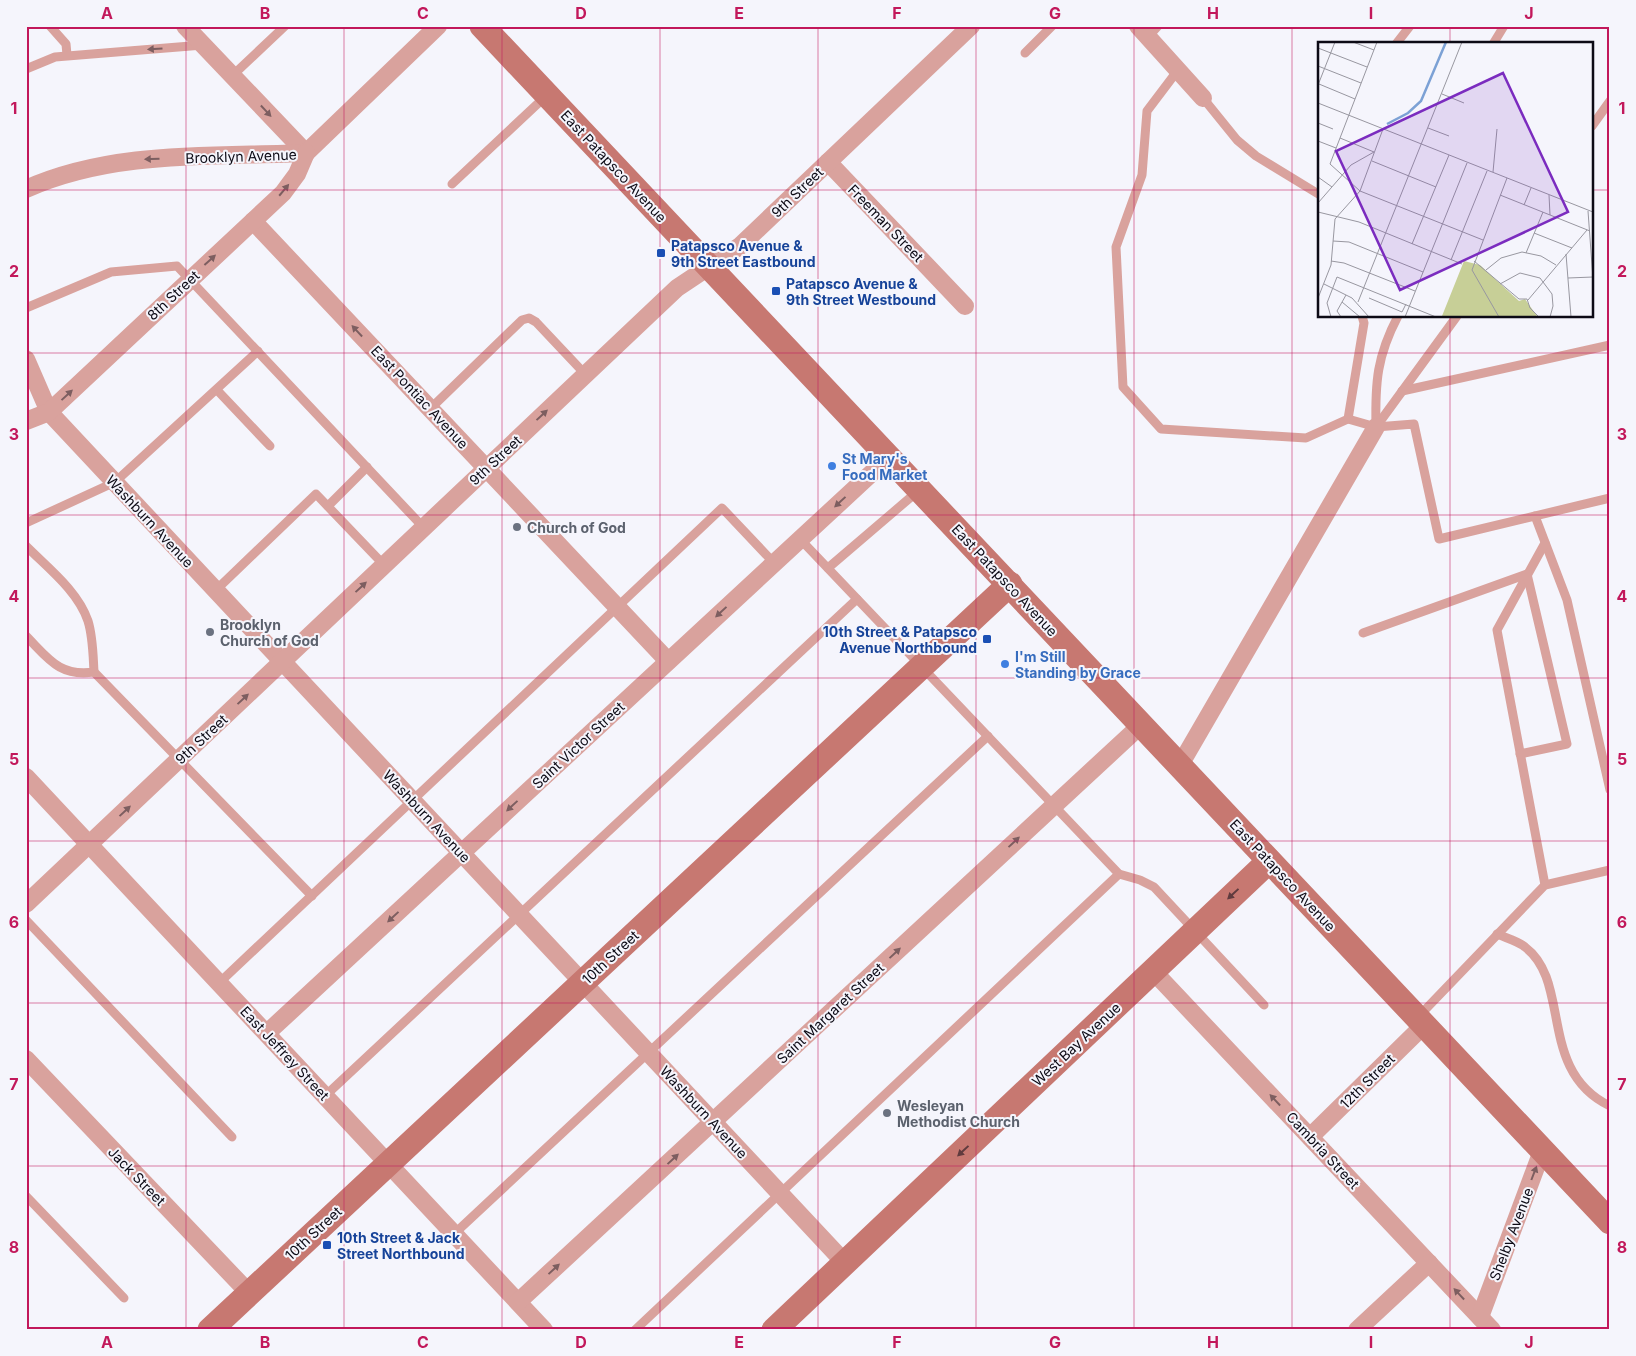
<svg xmlns="http://www.w3.org/2000/svg" width="1636" height="1356" font-family="Inter,sans-serif">
<rect width="100%" height="100%" fill="#f5f5fc"/>
<g fill="none" stroke-linecap="round" stroke-linejoin="round">
<!-- lane -->
<g stroke="#d9a29d" stroke-width="9">
<polyline points="50,26 66,44 67,55"/>
<polyline points="1148,37 1158,26"/>
<polyline points="1396,44 1410,26"/>
<polyline points="1493,44 1504,26"/>
<polyline points="1025,53 1052,26"/>
<polyline points="26,69 55,57 203,45"/>
<polyline points="1178,70 1147,111 1142,175 1116,247 1123,387 1161,429 1306,438 1348,419 1364,323 1362,316"/>
<polyline points="232,76 285,26"/>
<polyline points="1203,98 1237,140 1256,156 1320,195"/>
<polyline points="1592,126 1610,101"/>
<polyline points="452,184 547,95"/>
<polyline points="26,308 111,272 177,266 424,528"/>
<polyline points="217,390 270,446"/>
<polyline points="1402,391 1610,345"/>
<polyline points="430,409 522,320 529,318 536,322 585,374"/>
<polyline points="1348,419 1376,427 1414,424 1439,539 1610,498"/>
<polyline points="1376,427 1457,316"/>
<path d="M1376,427C1375,382 1377,356 1398,316"/>
<polyline points="328,506 367,467"/>
<polyline points="1535,516 1567,600 1610,790"/>
<polyline points="26,523 115,482 258,351"/>
<polyline points="800,539 1119,874 1140,880 1154,887 1264,1005"/>
<polyline points="1545,543 1497,630 1545,885"/>
<path d="M26,546C48,568 78,591 88,621C93,637 93,655 94,672C59,677 48,658 26,636"/>
<polyline points="828,568 918,491"/>
<polyline points="216,590 316,494 384,565"/>
<polyline points="1363,633 1527,574 1567,744 1520,754"/>
<polyline points="94,672 312,896"/>
<polyline points="26,920 232,1137"/>
<path d="M1497,934C1506,938 1518,941 1525,947C1572,982 1537,1071 1610,1106"/>
<polyline points="219,983 722,508 774,563"/>
<polyline points="1419,1016 1545,885 1610,870"/>
<polyline points="325,1096 857,599"/>
<polyline points="26,1196 124,1298"/>
<polyline points="454,1234 988,736"/>
<polyline points="635,1330 1119,874"/>
</g>
<!-- street -->
<g stroke="#d9a29d" stroke-width="18">
<polyline points="185,26 306,153"/>
<polyline points="1138,26 1203,98"/>
<polyline points="828,162 965,306"/>
<path d="M26,189C113,150 213,157 306,153L438,26"/>
<polyline points="253,221 668,661"/>
<polyline points="26,359 49,412 845,1263"/>
<polyline points="26,421 49,412 283,193 297,174 306,153"/>
<polyline points="1180,765 1376,427"/>
<polyline points="26,777 544,1330"/>
<polyline points="26,904 677,288 740,246 971,26"/>
<polyline points="1153,971 1492,1330"/>
<polyline points="267,1033 889,457"/>
<polyline points="26,1059 249,1293"/>
<polyline points="1310,1137 1424,1025"/>
<polyline points="518,1302 1141,725"/>
<polyline points="1480,1317 1542,1151"/>
<polyline points="1357,1330 1429,1263"/>
</g>
<!-- secondary -->
<g stroke="#c77871" stroke-width="25">
<polyline points="482,26 1610,1222"/>
<polyline points="210,1330 1010,584"/>
<polyline points="774,1330 1269,861"/>
</g>
</g>
<!-- one-way arrows -->
<defs><path id="oneway-solid" d="M-6-.8H1V-3.2L6.5 0L1 3.2V.8H-6Z" transform="scale(1.25)"/></defs>
<g fill="#7d5e60">
<use href="#oneway-solid" transform="translate(155 49) rotate(176)"/>
<use href="#oneway-solid" transform="translate(266 111) rotate(47)"/>
<use href="#oneway-solid" transform="translate(152 159) rotate(178)"/>
<use href="#oneway-solid" transform="translate(284 190) rotate(-50)"/>
<use href="#oneway-solid" transform="translate(210 260) rotate(-42)"/>
<use href="#oneway-solid" transform="translate(357 331) rotate(-133)"/>
<use href="#oneway-solid" transform="translate(67 395) rotate(-43)"/>
<use href="#oneway-solid" transform="translate(542 415) rotate(-43)"/>
<use href="#oneway-solid" transform="translate(840 502) rotate(137)"/>
<use href="#oneway-solid" transform="translate(361 587) rotate(-43)"/>
<use href="#oneway-solid" transform="translate(721 612) rotate(137)"/>
<use href="#oneway-solid" transform="translate(243 699) rotate(-43)"/>
<use href="#oneway-solid" transform="translate(512 806) rotate(137)"/>
<use href="#oneway-solid" transform="translate(125 811) rotate(-43)"/>
<use href="#oneway-solid" transform="translate(1014 842) rotate(-43)"/>
<use href="#oneway-solid" transform="translate(393 917) rotate(137)"/>
<use href="#oneway-solid" transform="translate(895 953) rotate(-43)"/>
<use href="#oneway-solid" transform="translate(1275 1100) rotate(-133)"/>
<use href="#oneway-solid" transform="translate(673 1159) rotate(-43)"/>
<use href="#oneway-solid" transform="translate(1534 1173) rotate(-69)"/>
<use href="#oneway-solid" transform="translate(554 1269) rotate(-43)"/>
<use href="#oneway-solid" transform="translate(1459 1294) rotate(-133)"/>
</g>
<g fill="#603b3e">
<use href="#oneway-solid" transform="translate(1233 894) rotate(137)"/>
<use href="#oneway-solid" transform="translate(963 1151) rotate(137)"/>
</g>
<!-- grid -->
<path fill="none" stroke="#c2185b" stroke-width="1" stroke-opacity="0.55" d="M186,26V1330M344,26V1330M502,26V1330M660,26V1330M818,26V1330M976,26V1330M1134,26V1330M1292,26V1330M1450,26V44M26,190H1320M1592,190H1610M1450,316V1330M26,353H1610M26,515H1610M26,678H1610M26,841H1610M26,1003H1610M26,1166H1610"/>
<!-- markers -->
<g fill="#1a4fb4" stroke="#f5f5fc" stroke-width="2">
<rect x="656" y="248" width="10" height="10" rx="2.5"/>
<rect x="771" y="286" width="10" height="10" rx="2.5"/>
<rect x="982" y="634" width="10" height="10" rx="2.5"/>
<rect x="322" y="1240" width="10" height="10" rx="2.5"/>
</g>
<g fill="#3f7fe0" stroke="#f5f5fc" stroke-width="2">
<circle cx="832" cy="466" r="5"/>
<circle cx="1005" cy="664" r="5"/>
</g>
<g fill="#6b7280" stroke="#f5f5fc" stroke-width="2">
<circle cx="517" cy="527" r="5"/>
<circle cx="210" cy="632" r="5"/>
<circle cx="887" cy="1113" r="5"/>
</g>
<g text-anchor="middle" dominant-baseline="central" stroke-width="4" stroke-linejoin="round" paint-order="stroke">
<!-- street labels -->
<g font-size="14" fill="#0c0a15" stroke="#f5f5fc">
<text transform="translate(241 156) rotate(-2)">Brooklyn Avenue</text>
<text transform="translate(614 166) rotate(47)">East Patapsco Avenue</text>
<text transform="translate(797 192) rotate(-44)">9th Street</text>
<text transform="translate(886 223) rotate(46)">Freeman Street</text>
<text transform="translate(173 295) rotate(-43)">8th Street</text>
<text transform="translate(420 397) rotate(47)">East Pontiac Avenue</text>
<text transform="translate(495 460) rotate(-43)">9th Street</text>
<text transform="translate(150 521) rotate(47)">Washburn Avenue</text>
<text transform="translate(1005 580) rotate(47)">East Patapsco Avenue</text>
<text transform="translate(201 739) rotate(-43)">9th Street</text>
<text transform="translate(578 745) rotate(-43)">Saint Victor Street</text>
<text transform="translate(427 816) rotate(47)">Washburn Avenue</text>
<text transform="translate(1283 875) rotate(47)">East Patapsco Avenue</text>
<text transform="translate(610 957) rotate(-43)">10th Street</text>
<text transform="translate(830 1013) rotate(-43)">Saint Margaret Street</text>
<text transform="translate(1076 1044) rotate(-43)">West Bay Avenue</text>
<text transform="translate(285 1053) rotate(47)">East Jeffrey Street</text>
<text transform="translate(1367 1081) rotate(-45)">12th Street</text>
<text transform="translate(704 1112) rotate(47)">Washburn Avenue</text>
<text transform="translate(1323 1150) rotate(47)">Cambria Street</text>
<text transform="translate(137 1176) rotate(46)">Jack Street</text>
<text transform="translate(313 1233) rotate(-43)">10th Street</text>
<text transform="translate(1511 1234) rotate(-69)">Shelby Avenue</text>
</g>
<!-- transit labels -->
<g font-size="14" font-weight="bold" fill="#164399" stroke="#f5f5fc" text-anchor="start">
<text x="671" y="245">Patapsco Avenue &amp;<tspan x="671" dy="16">9th Street Eastbound</tspan></text>
<text x="786" y="283">Patapsco Avenue &amp;<tspan x="786" dy="16">9th Street Westbound</tspan></text>
<text x="977" y="631" text-anchor="end">10th Street &amp; Patapsco<tspan x="977" dy="16">Avenue Northbound</tspan></text>
<text x="337" y="1237">10th Street &amp; Jack<tspan x="337" dy="16">Street Northbound</tspan></text>
</g>
<!-- shop labels -->
<g font-size="14" font-weight="bold" fill="#366cbe" stroke="#f5f5fc" text-anchor="start">
<text x="842" y="458">St Mary's<tspan x="842" dy="16">Food Market</tspan></text>
<text x="1015" y="656">I'm Still<tspan x="1015" dy="16">Standing by Grace</tspan></text>
</g>
<!-- worship labels -->
<g font-size="14" font-weight="bold" fill="#5b616d" stroke="#f5f5fc" text-anchor="start">
<text x="527" y="527">Church of God</text>
<text x="220" y="624">Brooklyn<tspan x="220" dy="16">Church of God</tspan></text>
<text x="897" y="1105">Wesleyan<tspan x="897" dy="16">Methodist Church</tspan></text>
</g>
</g>
<!-- overview -->
<g transform="translate(1318 42)">
<rect width="275" height="275" fill="#f5f5fc"/>
<path d="M146,219L162,223L201,259L207,257L219,274H124Z" fill="#c7cf97"/>
<path fill="none" stroke="#7ca1d5" stroke-width="2.5" d="M69,82L90,71L103,59L128,0"/>
<path fill="none" stroke="#9897a0" stroke-width="1" d="M35,0L56,8M59,0L12,122L42,149L165,198M0,6L49,25M0,24L43,41M1,42L37,57M0,43L17,0M124,52L146,61M0,61L275,170M0,81L15,87M110,86L131,94M22,96L56,110M0,99L18,106M54,119L118,145M175,130L179,87M0,135L14,145M182,153L272,189M231,153L232,173M0,161L33,123L56,110M206,163L213,146M270,169L275,237M0,170L41,180L144,222M216,191L254,206M15,199L31,200L105,230M94,202L131,113M208,211L225,170M248,212L253,275M133,218L169,129M13,219L26,221L97,249M156,219L201,257H209L212,266L221,275M168,228L183,216L204,210L223,214L238,223M250,236L275,235M6,242L34,256L51,275M182,242L202,231L222,236L234,252L235,264L232,275M0,256L13,223L17,177L42,149L65,87M51,256L84,270L88,262M210,258L269,188M24,260L42,275M40,260L144,0M13,275L9,261L19,235L118,275M23,275L19,269L28,253M87,275L149,121M181,275L154,228L189,136"/>
<path fill="#7b2cbf" fill-opacity="0.15" stroke="#7b2cbf" stroke-width="2.5" d="M185,31L250,170L82,248L18,109Z"/>
<rect width="275" height="275" fill="none" stroke="#0c0a15" stroke-width="2.5"/>
</g>
<!-- border -->
<rect width="1636" height="1356" fill="none" stroke="#f5f5fc" stroke-width="55"/>
<rect x="28" y="28" width="1580" height="1300" fill="none" stroke="#c2185b" stroke-width="2"/>
<g font-size="16" text-anchor="middle" font-weight="bold" fill="#c2185b">
<text x="107" y="19">A</text>
<text x="265" y="19">B</text>
<text x="423" y="19">C</text>
<text x="581" y="19">D</text>
<text x="739" y="19">E</text>
<text x="897" y="19">F</text>
<text x="1055" y="19">G</text>
<text x="1213" y="19">H</text>
<text x="1371" y="19">I</text>
<text x="1529" y="19">J</text>
<text x="14" y="114">1</text>
<text x="1622" y="114">1</text>
<text x="14" y="277">2</text>
<text x="1622" y="277">2</text>
<text x="14" y="440">3</text>
<text x="1622" y="440">3</text>
<text x="14" y="602">4</text>
<text x="1622" y="602">4</text>
<text x="14" y="765">5</text>
<text x="1622" y="765">5</text>
<text x="14" y="928">6</text>
<text x="1622" y="928">6</text>
<text x="14" y="1090">7</text>
<text x="1622" y="1090">7</text>
<text x="14" y="1253">8</text>
<text x="1622" y="1253">8</text>
<text x="107" y="1348">A</text>
<text x="265" y="1348">B</text>
<text x="423" y="1348">C</text>
<text x="581" y="1348">D</text>
<text x="739" y="1348">E</text>
<text x="897" y="1348">F</text>
<text x="1055" y="1348">G</text>
<text x="1213" y="1348">H</text>
<text x="1371" y="1348">I</text>
<text x="1529" y="1348">J</text>
</g>
</svg>
